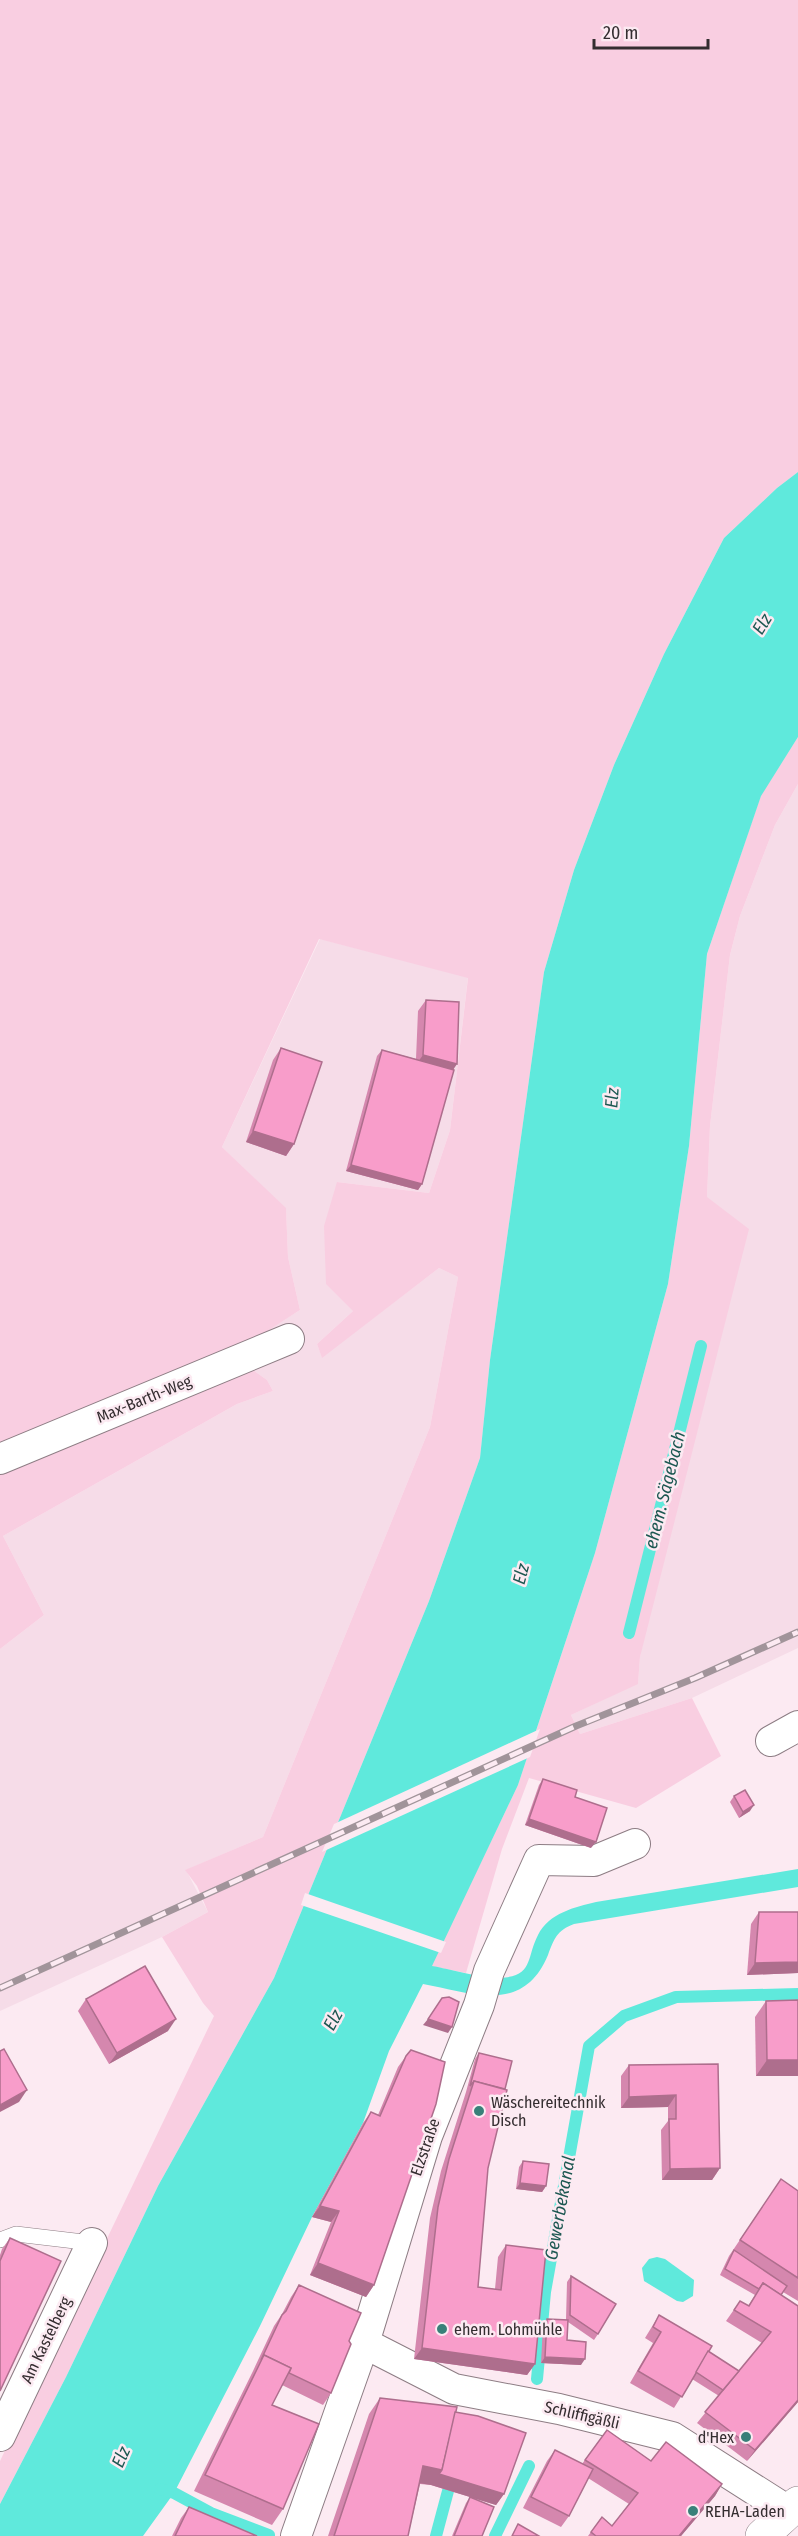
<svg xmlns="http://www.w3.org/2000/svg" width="798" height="2536" font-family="'Fira Sans Condensed',sans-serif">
<rect width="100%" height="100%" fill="#fceaf2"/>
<!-- built -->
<g fill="#f6dce8">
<polygon points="798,784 798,1648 692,1698 580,1734 571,1715 638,1683 640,1657 707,1197 710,1126 730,955 740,916 775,825"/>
<polygon points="320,939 468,977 450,1130 429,1193 337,1182 353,1311 317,1344 322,1357 439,1268 458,1277 430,1427 263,1837 186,1870 208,1912 162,1937 0,2011 0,1649 44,1615 3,1536 237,1404 273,1391 267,1380 253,1370 248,1343 300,1310 288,1257 286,1209 222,1147"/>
</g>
<!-- green -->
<g fill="#f9cee1">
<polygon points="0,0 798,0 798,472 777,488 724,538 664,654 614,765 574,870 544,972 490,1360 480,1458 429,1601 274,1978 158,2186 66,2377 0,2504 0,2461 214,2016 203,2003 162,1937 208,1912 197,1886 185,1870 263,1837 430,1427 458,1277 439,1268 322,1358 317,1344 353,1311 326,1284 324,1226 337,1182 429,1193 450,1130 468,978 319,939 222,1147 286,1208 288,1257 300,1310 249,1343 253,1370 267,1380 273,1391 237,1404 3,1536 44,1615 0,1649"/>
<polygon points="798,737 798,784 775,825 740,916 730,955 710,1126 707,1197 749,1229 640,1657 638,1684 571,1715 580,1734 692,1698 721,1756 636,1808 529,1778 502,1849 466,1973 431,1966 518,1785 595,1553 668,1284 689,1146 707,954 761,795"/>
</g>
<!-- water -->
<g fill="#5fe9dc">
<path d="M798,472V737L761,796L707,954L689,1146L668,1284L595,1553L518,1785L432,1966C450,1969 483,1979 500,1978C534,1976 526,1958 538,1935C549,1913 575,1907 596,1902L798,1869V1887L574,1924C557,1930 554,1939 548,1955C523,2015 472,1993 423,1984L389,2051L363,2123L312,2217L260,2326L174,2493L143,2536H0V2504L66,2377L158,2186L274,1978L429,1601L480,1458L490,1360L544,972L574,870L614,765L664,654L724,538L777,488Z"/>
<polygon points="657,2257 665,2259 694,2280 693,2296 683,2302 677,2301 644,2281 642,2268 649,2259"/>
</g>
<!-- pier -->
<g fill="#fceaf2">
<polygon points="540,1729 530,1757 322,1852 334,1824"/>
<polygon points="305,1893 446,1942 441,1953 301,1905"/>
</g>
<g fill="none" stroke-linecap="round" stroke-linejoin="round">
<!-- stream -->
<g stroke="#5fe9dc" stroke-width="12">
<polyline points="629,1633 701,1346"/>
<polyline points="537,2379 545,2292 589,2046 624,2016 676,1997 798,1994"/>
<polyline points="160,2489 174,2493 211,2513 269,2535"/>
<polyline points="436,2536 448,2491"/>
<polyline points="495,2536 529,2466"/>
</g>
<!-- service casing -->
<g stroke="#8d7d84" stroke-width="16">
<polyline id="service" points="0,2240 16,2234 92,2243"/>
</g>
<!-- minor casing -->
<g stroke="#8d7d84" stroke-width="32">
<g id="minor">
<polyline points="0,1459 289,1339"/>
<polyline points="771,1741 798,1726"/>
<polyline points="364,2343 454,2389 559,2409 672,2437 788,2511"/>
<polyline points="0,2436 92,2243"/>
<polyline points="296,2536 364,2343 427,2136 479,2005 489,1971 539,1860 594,1861 635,1844"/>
</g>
</g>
<!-- tertiary casing -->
<g stroke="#8d7d84" stroke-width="34">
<polyline id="tertiary" points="762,2536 798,2503"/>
</g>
<!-- service -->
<use href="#service" stroke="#fff" stroke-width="15"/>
<!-- minor -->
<use href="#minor" stroke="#fff" stroke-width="30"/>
<!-- tertiary -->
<use href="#tertiary" stroke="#fff" stroke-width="33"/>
<!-- rail casing -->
<g stroke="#a1949a" stroke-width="7">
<polyline id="rail" points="0,1988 576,1726 695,1678 798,1632"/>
</g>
<!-- rail -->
<use href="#rail" stroke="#fceaf2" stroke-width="4.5" stroke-dasharray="14" stroke-linecap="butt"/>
</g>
<!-- wall -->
<g fill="#d587ae">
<polygon points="426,1000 454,1070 422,1184 418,1190 346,1171 377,1056 382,1050 416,1059 418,1011"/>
<polygon points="281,1048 294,1144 286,1156 246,1142 273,1060"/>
<polygon points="543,1779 575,1797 591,1848 525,1825 539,1785"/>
<polygon points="734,1796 750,1811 739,1818 730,1802"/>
<polygon points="759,1912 798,1912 798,1973 747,1975 751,1924"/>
<polygon points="86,1999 168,2031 109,2064 78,2011"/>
<polygon points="766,2001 798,2076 756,2076 755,2017"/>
<polygon points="479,2053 505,2089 488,2168 478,2287 495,2289 498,2257 506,2245 535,2364 527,2375 414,2359 430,2218 441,2171 466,2092 475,2059"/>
<polygon points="406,2056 374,2285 366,2297 310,2275 331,2222 312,2217 363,2123 371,2112 378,2115 398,2067"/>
<polygon points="718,2064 720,2168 712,2180 662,2180 661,2130 668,2121 668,2107 621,2108 621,2076 629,2065"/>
<polygon points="523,2161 546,2186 542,2192 516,2189 519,2167"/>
<polygon points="781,2179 798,2191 798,2301 783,2292 781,2295 798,2402 747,2461 697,2423 719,2396 692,2379 674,2408 630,2383 653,2343 645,2338 659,2315 708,2351 739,2371 762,2343 726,2321 740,2301 748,2306 755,2295 720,2275 729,2256"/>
<polygon points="10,2238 0,2391 0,2255 2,2249"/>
<polygon points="571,2276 598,2334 594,2340 568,2322 567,2340 581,2365 541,2363 543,2325 547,2319 566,2320 567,2282"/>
<polygon points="299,2285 349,2341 331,2393 323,2405 282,2385 272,2405 283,2509 272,2525 194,2491 253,2371 274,2326 282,2314 291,2297"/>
<polygon points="380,2398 455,2412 504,2494 496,2505 476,2499 482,2536 452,2536 466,2503 470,2497 431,2485 420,2484 408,2536 328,2536 369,2414"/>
<polygon points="607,2430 651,2461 722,2484 715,2496 681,2536 588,2536 602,2517 612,2526 629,2504 588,2478 569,2516 561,2527 523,2508 547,2461 555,2450 582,2464"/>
<polygon points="189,2507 257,2536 172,2536 181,2518"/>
</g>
<!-- shaded-wall -->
<g fill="#ae6e8d">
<polygon points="423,1055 457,1064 449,1076 415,1066"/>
<polygon points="253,1131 294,1144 286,1156 246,1142"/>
<polygon points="351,1165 422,1184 418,1190 346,1171"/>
<polygon points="754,1805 750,1811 739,1818 743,1812"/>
<polygon points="529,1819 596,1842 591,1848 525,1825"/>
<polygon points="798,1962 798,1973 747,1975 755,1963"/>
<polygon points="176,2019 168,2031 109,2064 117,2053"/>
<polygon points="428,2019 452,2027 448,2033 423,2025"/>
<polygon points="767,2060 798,2060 798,2076 756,2076"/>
<polygon points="27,2090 19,2102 0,2112 0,2105"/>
<polygon points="676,2095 668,2107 621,2108 629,2097"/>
<polygon points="720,2168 712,2180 662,2180 670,2169"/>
<polygon points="520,2183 546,2186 542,2192 516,2189"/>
<polygon points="320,2206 339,2211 331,2222 312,2217"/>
<polygon points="318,2263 374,2285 366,2297 310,2275"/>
<polygon points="422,2348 535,2364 527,2375 414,2359"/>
<polygon points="545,2357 585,2359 581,2365 541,2363"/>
<polygon points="798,2400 798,2402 747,2461 755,2450"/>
<polygon points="423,2466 442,2470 504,2494 496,2505 431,2485 412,2482"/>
<polygon points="722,2484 715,2496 681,2536 679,2536"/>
</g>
<!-- building -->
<g fill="#f89dca" stroke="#ae6e8d" stroke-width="1.5">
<polygon points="426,1000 459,1002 457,1064 423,1055"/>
<polygon points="281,1048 322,1062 294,1144 253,1131"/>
<polygon points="382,1050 454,1070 422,1184 351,1165"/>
<polygon points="543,1779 577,1790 575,1797 607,1808 596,1842 529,1819"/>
<polygon points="745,1790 754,1805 743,1812 734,1796"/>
<polygon points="759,1912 798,1912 798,1962 755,1963"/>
<polygon points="145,1966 176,2019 117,2053 86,1999"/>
<polygon points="449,1997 459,2002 452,2027 428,2019 442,1998"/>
<polygon points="798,2000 798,2060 767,2060 766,2001"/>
<polygon points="4,2049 27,2090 0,2105 0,2051"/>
<polygon points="411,2050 445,2062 436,2104 374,2285 318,2263 339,2211 320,2206 371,2112 380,2116 406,2056"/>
<polygon points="479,2053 512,2061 505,2089 474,2081 470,2086"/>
<polygon points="718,2064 720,2168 670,2169 669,2119 676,2119 676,2095 629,2097 629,2065"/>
<polygon points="474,2081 507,2090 488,2168 478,2287 501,2290 506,2245 546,2250 535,2364 422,2348 438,2207 449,2159"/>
<polygon points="523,2161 549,2164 546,2186 520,2183"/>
<polygon points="781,2179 798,2191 798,2278 740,2240"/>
<polygon points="10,2238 61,2261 0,2391 0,2261"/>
<polygon points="734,2250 787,2286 781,2295 763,2283 759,2289 725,2269"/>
<polygon points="571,2276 616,2304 598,2334 570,2315"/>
<polygon points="763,2283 798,2306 798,2400 755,2450 705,2412 771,2332 734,2310 740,2301 749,2306"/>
<polygon points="299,2285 361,2313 349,2341 351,2344 331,2393 289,2373 291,2368 264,2355 261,2360 282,2315 286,2311"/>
<polygon points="659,2315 712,2346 682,2397 638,2371 661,2332 653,2327"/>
<polygon points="547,2319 568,2320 567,2340 586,2342 585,2359 545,2357"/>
<polygon points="708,2351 739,2371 723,2390 696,2372"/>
<polygon points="264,2355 291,2368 272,2405 319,2424 283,2509 205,2475"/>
<polygon points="380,2398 457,2407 442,2470 423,2466 408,2536 334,2536"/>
<polygon points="455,2412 478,2416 526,2433 504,2494 439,2474 442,2470"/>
<polygon points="607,2430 651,2461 666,2442 722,2484 679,2536 596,2536 591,2532 602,2517 612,2526 638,2493 585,2460"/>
<polygon points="555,2450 593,2469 569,2516 531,2497"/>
<polygon points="470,2497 494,2507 482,2536 454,2536"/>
<polygon points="189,2507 257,2536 175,2536"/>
<polygon points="518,2524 539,2536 512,2536"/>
</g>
<!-- markers -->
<g fill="#398079" stroke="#fceaf2" stroke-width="2">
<circle cx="479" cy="2111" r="6"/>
<circle cx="442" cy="2329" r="6"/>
<circle cx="746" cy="2437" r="6"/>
<circle cx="693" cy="2511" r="6"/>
</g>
<g text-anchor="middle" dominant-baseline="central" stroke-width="5" stroke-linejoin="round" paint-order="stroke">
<!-- street labels -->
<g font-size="16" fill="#342d30" stroke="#fceaf2">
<text transform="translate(144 1399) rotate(-22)">Max-Barth-Weg</text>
<text transform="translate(425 2147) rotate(-71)">Elzstraße</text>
<text transform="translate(46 2340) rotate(-64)">Am Kastelberg</text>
<text transform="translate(582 2415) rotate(13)">Schliffigäßli</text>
</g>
<!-- poi labels -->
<g font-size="16" fill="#342d30" stroke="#fceaf2" text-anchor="start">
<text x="491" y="2102">Wäschereitechnik<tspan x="491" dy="18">Disch</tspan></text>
<text x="454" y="2329">ehem. Lohmühle</text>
<text x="734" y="2437" text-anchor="end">d'Hex</text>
<text x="705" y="2511">REHA-Laden</text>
</g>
<!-- water labels -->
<g font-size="18" font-style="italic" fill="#1d5852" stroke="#fceaf2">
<text transform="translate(762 624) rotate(-58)">Elz</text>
<text transform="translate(612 1098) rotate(-86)">Elz</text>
<text transform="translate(665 1490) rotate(-76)">ehem. Sägebach</text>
<text transform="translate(521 1574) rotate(-75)">Elz</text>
<text transform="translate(333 2020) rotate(-61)">Elz</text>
<text transform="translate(560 2208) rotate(-80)">Gewerbekanal</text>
<text transform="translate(121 2457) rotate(-66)">Elz</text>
</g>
</g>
<!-- scale -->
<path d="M594 39v9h114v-9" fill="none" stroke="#342d30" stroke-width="3"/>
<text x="603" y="39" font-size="18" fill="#342d30" stroke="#fceaf2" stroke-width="4.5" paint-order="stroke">20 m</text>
</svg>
